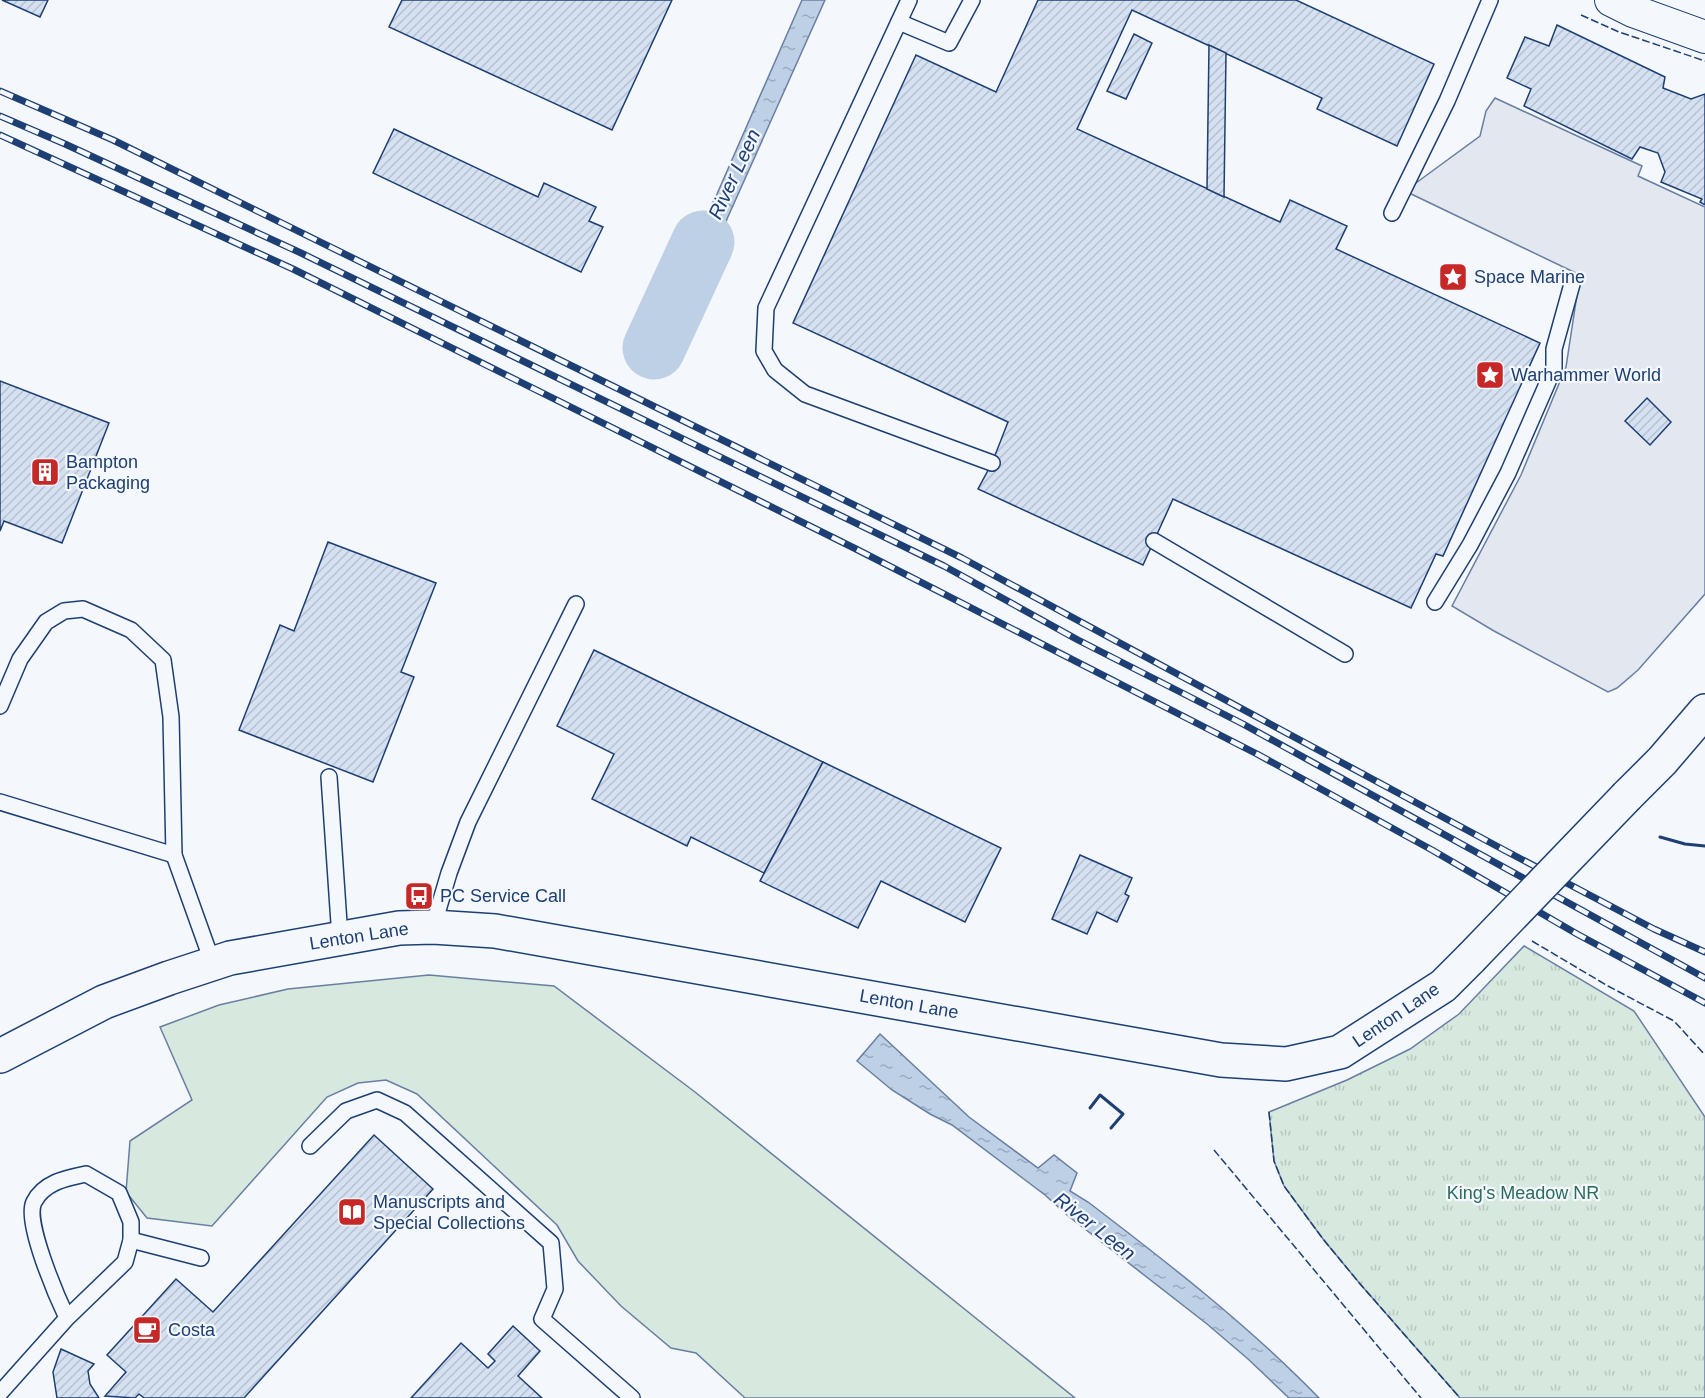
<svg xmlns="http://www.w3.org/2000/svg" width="1705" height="1398" font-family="Helvetica,sans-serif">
<defs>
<pattern id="park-tufts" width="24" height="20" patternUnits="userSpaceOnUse" patternTransform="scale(1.5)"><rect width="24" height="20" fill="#d7e8df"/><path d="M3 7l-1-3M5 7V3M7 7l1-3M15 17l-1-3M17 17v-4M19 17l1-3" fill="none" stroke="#b8c8c3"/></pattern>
<pattern id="water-ripples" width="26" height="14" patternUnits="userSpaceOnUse" patternTransform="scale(1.5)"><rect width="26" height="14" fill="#bed0e5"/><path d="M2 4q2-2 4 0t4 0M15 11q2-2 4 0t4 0" fill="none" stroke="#9aaabe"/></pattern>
<pattern id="building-hatch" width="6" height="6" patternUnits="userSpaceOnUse" patternTransform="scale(1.5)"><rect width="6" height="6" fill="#d5e0f0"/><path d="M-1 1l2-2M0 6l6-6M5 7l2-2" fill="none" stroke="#b6c1d1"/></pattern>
</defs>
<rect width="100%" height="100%" fill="#f4f7fb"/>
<!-- grass -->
<polygon fill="#d7e8df" stroke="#687fa3" stroke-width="1.5" points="429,975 554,986 695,1092 1075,1398 745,1398 696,1353 671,1348 621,1306 578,1261 557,1225 417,1094 386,1080 358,1083 327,1097 212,1226 147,1218 126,1192 130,1141 192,1100 160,1027 219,1005 288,989"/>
<!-- park -->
<polygon fill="url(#park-tufts)" stroke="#687fa3" stroke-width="1.5" points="1524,946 1634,1011 1705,1117 1705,1398 1460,1398 1361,1285 1323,1239 1284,1186 1274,1161 1269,1112 1347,1080 1410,1049 1459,1014"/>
<!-- parking -->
<polygon fill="#e3e8f0" stroke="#687fa3" stroke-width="1.5" points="1495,98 1642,166 1638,176 1705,207 1705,594 1638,670 1617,688 1608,692 1494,631 1452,606 1521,475 1566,367 1580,275 1405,191 1480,136 1486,111"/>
<!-- water -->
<g fill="url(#water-ripples)" stroke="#687fa3" stroke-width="1.5">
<polygon points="802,0 825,0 727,219 704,287 686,331 654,316 673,272 697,234 717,194"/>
<path d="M880,1034L969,1117L1038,1168L1054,1155L1077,1173L1070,1191L1088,1202C1168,1263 1248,1325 1319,1398H1289L1248,1359L1207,1324L1067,1215L1045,1195L952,1125L930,1114L892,1090L857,1061Z"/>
</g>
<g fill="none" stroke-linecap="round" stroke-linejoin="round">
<!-- river -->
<polyline stroke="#bed0e5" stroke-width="63" points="654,348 703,242"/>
</g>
<!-- building -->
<g fill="url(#building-hatch)" stroke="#1d3f73" stroke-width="1.5">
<polygon points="2,0 48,0 40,17"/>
<polygon points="402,0 672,0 612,130 389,27"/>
<polygon points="1038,0 1296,0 1434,64 1397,146 1317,109 1322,98 1132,10 1077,129 1280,222 1290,200 1347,226 1336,249 1540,343 1443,556 1436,554 1411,608 1173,499 1143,565 978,489 992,463 1008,422 793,323 916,55 996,92"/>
<polygon points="1557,25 1665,77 1663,88 1691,99 1705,94 1705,205 1700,202 1702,199 1661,182 1665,172 1658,153 1640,147 1632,159 1524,106 1531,89 1507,78 1525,37 1549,46"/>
<polygon points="1134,34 1152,43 1126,99 1107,91"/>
<polygon points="1209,45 1226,53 1224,197 1207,189"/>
<polygon points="394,129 538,197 544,183 596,207 589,221 603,227 581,272 373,173"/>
<polygon points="0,381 109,423 62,543 4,521 0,531"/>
<polygon points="1647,398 1671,422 1650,445 1625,421"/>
<polygon points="328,542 436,583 401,672 414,677 373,782 239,730 280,625 294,631"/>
<polygon points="594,650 823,762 764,873 691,837 687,846 592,799 614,754 557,726"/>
<polygon points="823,762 1001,848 965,922 881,881 858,928 760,881"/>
<polygon points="1080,855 1132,878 1125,894 1129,896 1117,922 1097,912 1087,934 1052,919"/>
<polygon points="374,1135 433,1189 244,1398 144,1398 139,1394 135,1398 105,1396 126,1372 107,1355 176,1279 213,1312"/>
<polygon points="513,1326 540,1351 518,1376 542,1398 411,1398 461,1343 488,1368 495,1361 488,1354"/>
<polygon points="61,1349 94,1364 88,1371 90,1384 99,1398 57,1398 53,1372"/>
</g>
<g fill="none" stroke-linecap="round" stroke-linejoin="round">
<!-- service casing -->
<g stroke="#1d3f73" stroke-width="18">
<g id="service">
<polyline points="909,0 766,308 764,351 775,370 805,394 992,463"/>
<polyline points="899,22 949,43 972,0"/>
<polyline points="1392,213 1447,101 1490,0"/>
<polyline points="1154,541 1345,654"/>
<polyline points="1435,602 1470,545 1508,473 1554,368 1554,349 1572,284"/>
<polyline points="0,706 20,659 46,622 64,611 83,609 131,630 163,660 171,717 174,855 213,964"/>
<polyline points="329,777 340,938"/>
<polyline points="0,802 174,855"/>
<polyline points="433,927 449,873 468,822 576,604"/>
<polyline points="310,1146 346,1111 377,1100 405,1113 551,1243 555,1289 542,1319 632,1398"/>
<polyline points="131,1240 201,1258"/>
<path d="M0,1393L67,1318L125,1262L131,1240V1222L119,1193L86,1174C67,1178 44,1182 34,1202C24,1221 57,1297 67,1318"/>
</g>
</g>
<!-- minor casing -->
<g stroke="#1d3f73" stroke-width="34">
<polyline id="minor" points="1611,0 1633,11 1705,37"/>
</g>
<!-- tertiary casing -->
<g stroke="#1d3f73" stroke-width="36">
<g id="tertiary">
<polyline points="1627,796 1662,761 1705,711"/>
<polyline points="0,1056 104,1002 169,978 230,958 399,928 433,927 495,931 1221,1060 1286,1064 1340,1052 1443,986 1471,958"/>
</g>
</g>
<!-- service -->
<use href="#service" stroke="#f4f7fb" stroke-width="15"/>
<!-- minor -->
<use href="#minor" stroke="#f4f7fb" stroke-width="32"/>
<!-- tertiary -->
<use href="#tertiary" stroke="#f4f7fb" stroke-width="33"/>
<!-- rail casing -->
<g stroke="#1d3f73" stroke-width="7">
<g id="rail">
<polyline points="0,91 113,140 962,558 1504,850 1654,929 1705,952"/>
<polyline points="0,116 65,144 301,253 944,566 1078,640 1243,724 1705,978"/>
<polyline points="0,135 293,269 856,549 1257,754 1432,850 1577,934 1705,1003"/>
</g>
</g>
<!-- rail -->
<use href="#rail" stroke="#f4f7fb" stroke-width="4.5" stroke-dasharray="14" stroke-linecap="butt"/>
<!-- tertiary-bridge casing -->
<g stroke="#1d3f73" stroke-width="36" stroke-linecap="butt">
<polyline id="tertiary-bridge" points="1471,958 1627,796"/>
</g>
<!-- tertiary-bridge -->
<use href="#tertiary-bridge" stroke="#f4f7fb" stroke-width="33"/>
<!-- fence -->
<g stroke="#1d3f73" stroke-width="1.5" stroke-dasharray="8 3" stroke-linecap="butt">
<polyline points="1581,15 1619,32 1705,61"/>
<polyline points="1532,941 1608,986 1674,1021 1705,1055"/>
<polyline points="1269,1112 1274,1161 1284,1186 1323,1239 1361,1285 1460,1398"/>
<polyline points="1214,1150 1421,1398"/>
</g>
<!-- wall -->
<g stroke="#1d3f73" stroke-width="3">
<polyline points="1660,837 1685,844 1705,846"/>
<polyline points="1090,1108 1100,1095 1123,1114 1111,1128"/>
</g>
</g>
<!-- icons -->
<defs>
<g id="sight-square" transform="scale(1.5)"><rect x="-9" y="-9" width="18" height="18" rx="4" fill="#c62828" stroke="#f4f7fb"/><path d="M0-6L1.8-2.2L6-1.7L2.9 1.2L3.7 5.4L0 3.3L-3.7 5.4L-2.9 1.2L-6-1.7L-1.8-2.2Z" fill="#fff"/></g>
<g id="building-square" transform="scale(1.5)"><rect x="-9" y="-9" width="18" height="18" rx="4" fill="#c62828" stroke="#f4f7fb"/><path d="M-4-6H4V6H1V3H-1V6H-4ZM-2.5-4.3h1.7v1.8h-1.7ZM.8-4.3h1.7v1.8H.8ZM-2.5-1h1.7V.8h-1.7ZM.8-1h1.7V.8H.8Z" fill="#fff"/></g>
<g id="bus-square" transform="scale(1.5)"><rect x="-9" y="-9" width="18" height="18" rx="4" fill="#c62828" stroke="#f4f7fb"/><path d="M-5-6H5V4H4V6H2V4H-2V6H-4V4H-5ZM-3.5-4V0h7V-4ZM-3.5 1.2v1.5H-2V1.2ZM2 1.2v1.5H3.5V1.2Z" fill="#fff"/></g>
<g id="library-square" transform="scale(1.5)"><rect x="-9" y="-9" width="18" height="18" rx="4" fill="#c62828" stroke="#f4f7fb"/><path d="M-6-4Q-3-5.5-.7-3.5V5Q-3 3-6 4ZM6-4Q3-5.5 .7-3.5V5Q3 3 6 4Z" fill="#fff"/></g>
<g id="cafe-square" transform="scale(1.5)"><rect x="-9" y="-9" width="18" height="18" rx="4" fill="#c62828" stroke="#f4f7fb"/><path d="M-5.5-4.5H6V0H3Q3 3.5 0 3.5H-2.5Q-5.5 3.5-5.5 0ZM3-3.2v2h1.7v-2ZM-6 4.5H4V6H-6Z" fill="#fff"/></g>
</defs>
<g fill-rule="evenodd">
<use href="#sight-square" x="1453" y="277"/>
<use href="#sight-square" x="1490" y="375"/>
<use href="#building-square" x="45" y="472"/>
<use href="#bus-square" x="419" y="896"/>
<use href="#library-square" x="352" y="1212"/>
<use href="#cafe-square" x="147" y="1330"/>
</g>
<g text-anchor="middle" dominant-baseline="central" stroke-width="4.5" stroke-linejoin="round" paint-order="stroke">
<!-- poi labels -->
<g font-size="18" fill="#1d3f73" stroke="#f4f7fb" text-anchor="start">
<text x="1474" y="277">Space Marine</text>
<text x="1511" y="375">Warhammer World</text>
<text x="66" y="462">Bampton<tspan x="66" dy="21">Packaging</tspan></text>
<text x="440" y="896">PC Service Call</text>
<text x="373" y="1202">Manuscripts and<tspan x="373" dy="21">Special Collections</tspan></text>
<text x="168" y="1330">Costa</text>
</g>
<!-- street labels -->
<g font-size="18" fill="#1d3f73" stroke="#f4f7fb">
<text transform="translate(359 936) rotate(-9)">Lenton Lane</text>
<text transform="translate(909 1004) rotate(10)">Lenton Lane</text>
<text transform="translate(1396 1015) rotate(-34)">Lenton Lane</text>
</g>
<!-- park labels -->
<g font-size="18" fill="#2c6c60" stroke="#f4f7fb">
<text x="1523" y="1193">King's Meadow NR</text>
</g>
<!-- water labels -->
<g font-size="20" font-style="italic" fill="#1d3f73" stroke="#f4f7fb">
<text transform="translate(734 174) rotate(-65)">River Leen</text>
<text transform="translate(1095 1226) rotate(38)">River Leen</text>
</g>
</g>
</svg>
